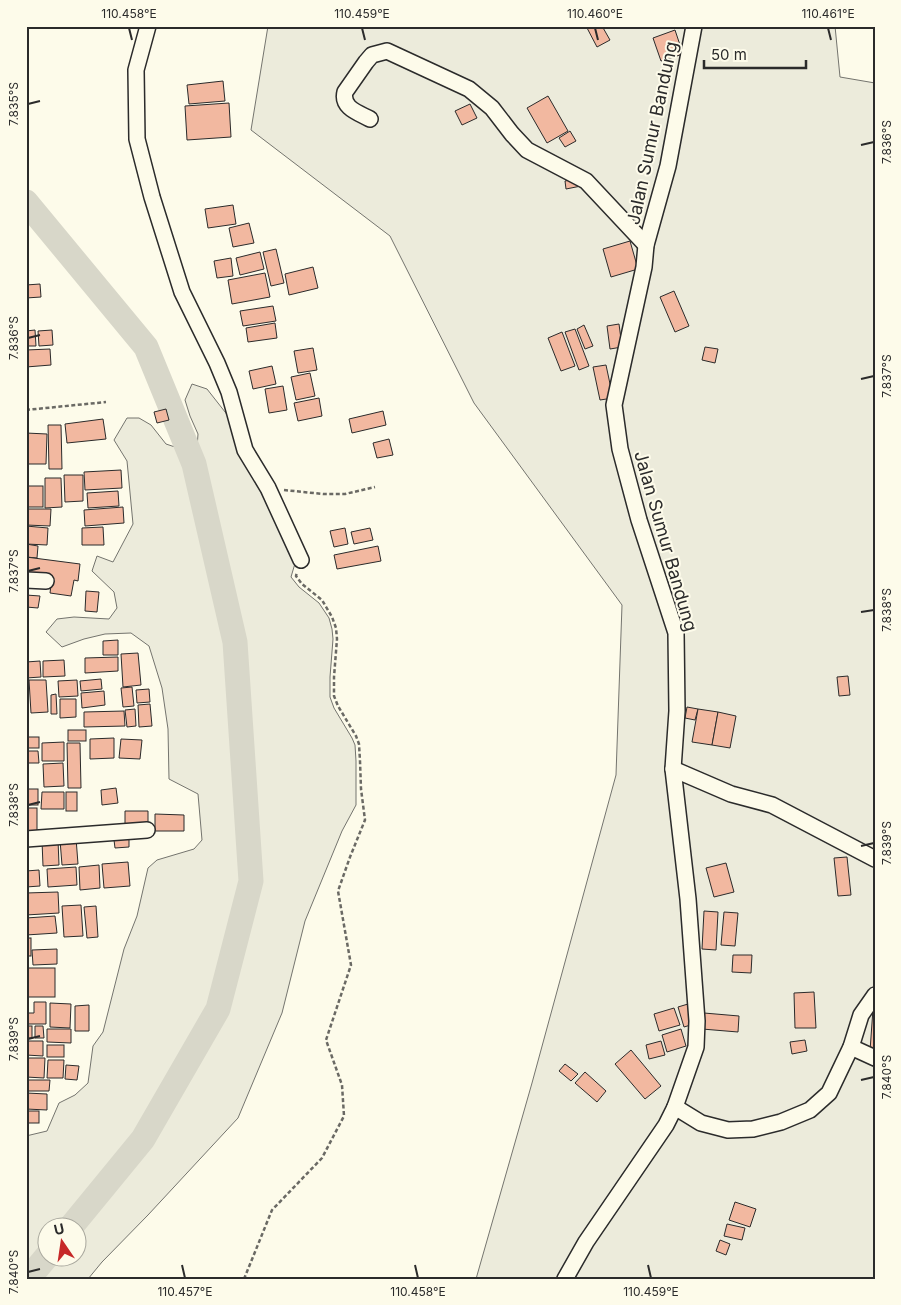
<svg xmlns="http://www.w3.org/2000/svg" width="901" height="1305" font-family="Inter,sans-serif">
<rect width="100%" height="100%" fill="#fdfbea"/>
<!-- green -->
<g fill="#ecebdb" stroke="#74746e" fill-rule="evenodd">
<polygon points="268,26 835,26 840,77 875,83 875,1279 476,1279 532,1083 616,775 622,605 474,403 390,236 251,130"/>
<path d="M192,384L207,389L229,417L264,490L296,560L291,577L299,587L319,603L329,618L332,629L333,639L330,677V697L334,708L352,738L355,745L356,761V805L342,831L305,921L282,1013L238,1118L148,1215L102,1262L88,1279H26V1136L47,1131L59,1103L75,1095L88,1083L93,1046L103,1032L124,949L137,916L148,868L157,860L194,849L202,840L198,794L169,779L168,729L162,688L149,646L131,633L105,634L84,639L62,647L46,632L57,619L74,617L109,619L117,608L114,592L92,571L97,556L113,562L133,524L127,461L114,440L127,418H139L151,425L166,444L181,449L197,448L198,434L190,416L185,400ZM48,1228H78V1258H48Z"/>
</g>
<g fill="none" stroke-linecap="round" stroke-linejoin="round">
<!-- river -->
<g stroke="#d8d7c9" stroke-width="25">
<polyline points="26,202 146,347 194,464 235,642 251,881 218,1009 143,1139 70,1228"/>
<polyline points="28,1279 48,1255"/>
</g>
</g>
<!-- building -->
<g fill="#f2b8a0" stroke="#2b2b2b">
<polygon points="586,26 602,26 610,40 597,47"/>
<polygon points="675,30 683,54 661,61 653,38"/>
<polygon points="223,81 225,101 189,104 187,85"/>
<polygon points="548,96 568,131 547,143 527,108"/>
<polygon points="229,103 231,137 187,140 185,106"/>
<polygon points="470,104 477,118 462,125 455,111"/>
<polygon points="570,131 576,141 565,147 559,138"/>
<polygon points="579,178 581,186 566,189 565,181"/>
<polygon points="233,205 236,224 208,228 205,209"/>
<polygon points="249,223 254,243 233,247 229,228"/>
<polygon points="630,241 638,269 611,277 603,249"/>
<polygon points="276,249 284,283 271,286 263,252"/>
<polygon points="260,252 264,269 240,275 236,258"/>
<polygon points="231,258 233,276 217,278 214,261"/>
<polygon points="313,267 318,288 289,295 285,274"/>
<polygon points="265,273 270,297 232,304 228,280"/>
<polygon points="40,284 41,297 26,298 26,285"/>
<polygon points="674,291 689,326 675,332 660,297"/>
<polygon points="273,306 276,321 243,326 240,311"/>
<polygon points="275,323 277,338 248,342 246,328"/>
<polygon points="619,324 622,347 610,349 607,326"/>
<polygon points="584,325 593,346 585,349 577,329"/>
<polygon points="575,329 589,366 579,370 565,332"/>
<polygon points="35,330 36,346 26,346 26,331"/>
<polygon points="52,330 53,345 39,346 38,331"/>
<polygon points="562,332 575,366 561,371 548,338"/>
<polygon points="705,347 718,349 715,363 702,360"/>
<polygon points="313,348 317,370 298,373 294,351"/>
<polygon points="50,349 51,365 26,367 26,350"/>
<polygon points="606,365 613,398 600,400 593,367"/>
<polygon points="272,366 276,384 253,389 249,371"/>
<polygon points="310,373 315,396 296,400 291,377"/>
<polygon points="283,386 287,410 269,413 265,389"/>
<polygon points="319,398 322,416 298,421 294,403"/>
<polygon points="166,409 169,420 157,423 154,412"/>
<polygon points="383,411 386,425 352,433 349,419"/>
<polygon points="103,419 106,439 67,443 65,424"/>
<polygon points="48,425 61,425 62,469 49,469"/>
<polygon points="26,433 47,434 46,464 26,464"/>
<polygon points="389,439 393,455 377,458 373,443"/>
<polygon points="121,470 122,488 85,490 84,472"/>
<polygon points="64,475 83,475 83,501 65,502"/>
<polygon points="45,478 61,478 62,507 45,508"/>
<rect x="26" y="486" width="17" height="21"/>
<polygon points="118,491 119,506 88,508 87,493"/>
<polygon points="123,507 124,523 85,526 84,510"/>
<polygon points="26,509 51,509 50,526 26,525"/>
<polygon points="26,526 48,528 47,545 26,544"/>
<polygon points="103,527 104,545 82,545 82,528"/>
<polygon points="345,528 348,544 334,547 330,531"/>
<polygon points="370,528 373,540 354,544 351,532"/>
<polygon points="26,544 38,546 37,558 26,557"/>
<polygon points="378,546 381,561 337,569 334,555"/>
<polygon points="26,557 80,564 78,581 74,580 71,596 50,593 52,577 26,574"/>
<polygon points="86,591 99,592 97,612 85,611"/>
<polygon points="26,595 40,596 38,608 26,607"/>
<polygon points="118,640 118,655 103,655 103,641"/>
<polygon points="138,653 141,685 123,687 121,654"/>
<polygon points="118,657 118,671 85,673 85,658"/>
<polygon points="64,660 65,676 43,677 43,661"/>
<polygon points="40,661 41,677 26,678 26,662"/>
<polygon points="848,676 850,695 839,696 837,677"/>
<polygon points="101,679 102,689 81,691 80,681"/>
<polygon points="29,680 46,680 48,712 31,713"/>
<polygon points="77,680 78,696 59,697 58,681"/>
<polygon points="132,687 134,706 123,707 121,688"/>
<polygon points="149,689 150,702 137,703 136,690"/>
<polygon points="104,691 105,705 82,708 81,693"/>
<polygon points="56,694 57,714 51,714 51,695"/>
<polygon points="60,699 76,699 76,717 60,718"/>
<polygon points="150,704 152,726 139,727 138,705"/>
<polygon points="687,707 698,709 695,720 685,718"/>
<polygon points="135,709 136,726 127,727 125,710"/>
<polygon points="698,709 718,712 712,745 692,742"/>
<polygon points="124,711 125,726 84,727 84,712"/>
<polygon points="718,712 736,716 730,748 712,745"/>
<rect x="68" y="730" width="18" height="11"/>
<rect x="28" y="737" width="11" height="11"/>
<polygon points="114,738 114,758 90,759 90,739"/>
<polygon points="121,739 142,740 140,759 119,758"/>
<polygon points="64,742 64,761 42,761 42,743"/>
<polygon points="67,743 80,743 81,788 68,788"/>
<polygon points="26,751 38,751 39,763 26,763"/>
<polygon points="63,763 64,786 44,787 43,764"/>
<polygon points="116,788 118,803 102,805 101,790"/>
<rect x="26" y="789" width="12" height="16"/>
<polygon points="42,792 64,792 64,809 41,809"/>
<rect x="66" y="792" width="11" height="19"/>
<rect x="26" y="808" width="11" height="23"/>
<polygon points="125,811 148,811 148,826 125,827"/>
<polygon points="155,814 184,815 184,831 155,831"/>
<polygon points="76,838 78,864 62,865 60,840"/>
<polygon points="129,839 129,847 115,848 114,840"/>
<polygon points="58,840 59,865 43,866 42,841"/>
<polygon points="847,857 851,895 838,896 834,858"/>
<polygon points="128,862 130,886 104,888 102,864"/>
<polygon points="726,863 734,892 714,897 706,868"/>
<polygon points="99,865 100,888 80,890 79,867"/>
<polygon points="76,867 77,885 48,887 47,869"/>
<polygon points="39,870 40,886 26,887 26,871"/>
<polygon points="58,892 59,913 26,915 26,893"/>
<polygon points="81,905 83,936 64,937 62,906"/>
<polygon points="96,906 98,937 87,938 84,907"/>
<polygon points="704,911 718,912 716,950 702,949"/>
<polygon points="724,912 738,913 735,946 721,945"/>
<polygon points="55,916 57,933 26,935 26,918"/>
<rect x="26" y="938" width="5" height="18"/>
<polygon points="57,949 57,964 33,965 32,950"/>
<polygon points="733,955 752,955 751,973 732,972"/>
<rect x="26" y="968" width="29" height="29"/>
<polygon points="814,992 816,1028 795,1028 794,993"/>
<polygon points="34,1002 46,1002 46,1024 26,1024 26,1013 34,1013"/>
<polygon points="50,1003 71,1004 70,1028 50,1027"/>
<polygon points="688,1004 694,1024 684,1027 678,1007"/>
<polygon points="89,1005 89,1031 75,1031 75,1006"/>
<polygon points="674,1008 680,1025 659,1031 654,1014"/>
<polygon points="873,1009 875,1009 875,1051 870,1051"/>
<polygon points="704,1013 739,1016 738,1032 702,1029"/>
<rect x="26" y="1026" width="6" height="12"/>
<polygon points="35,1026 43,1026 44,1038 35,1038"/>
<polygon points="47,1029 71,1029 71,1043 47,1042"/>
<polygon points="681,1029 686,1046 667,1052 662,1035"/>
<polygon points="805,1040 807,1051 792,1054 790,1042"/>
<polygon points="26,1041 43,1041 43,1056 26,1055"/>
<polygon points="661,1041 665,1055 649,1059 646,1045"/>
<rect x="47" y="1045" width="17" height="12"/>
<polygon points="631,1050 661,1086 645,1099 615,1064"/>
<polygon points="26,1058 45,1058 44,1078 26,1077"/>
<polygon points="48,1060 64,1060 63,1078 47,1078"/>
<polygon points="565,1064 578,1074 571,1081 559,1071"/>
<polygon points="66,1065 79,1066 77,1080 65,1079"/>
<polygon points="585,1072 606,1091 597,1102 575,1083"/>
<polygon points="26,1080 50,1080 49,1091 26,1091"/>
<polygon points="26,1093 47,1094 47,1110 26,1109"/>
<rect x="26" y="1111" width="13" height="12"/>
<polygon points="735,1202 756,1209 750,1227 729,1220"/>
<polygon points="727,1224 745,1228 742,1240 724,1236"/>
<polygon points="720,1240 730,1244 726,1255 716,1251"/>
</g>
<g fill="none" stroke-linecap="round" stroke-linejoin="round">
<!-- minor casing -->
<g stroke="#2b2b2b" stroke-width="18">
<g id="minor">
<polyline points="148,26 136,70 137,139 152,197 182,292 217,363 229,392 245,450 268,488 301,560"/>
<path d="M370,119C359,113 341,108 345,92L366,62L372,55L387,51L469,89L492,108L512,134L527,150L586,181L646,245"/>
<polyline points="26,580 46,581"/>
<polyline points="673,769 731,794 772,805 875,859"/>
<polyline points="26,839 147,830"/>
<polyline points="851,1047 875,1058"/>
<polyline points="675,1107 701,1123 728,1130 753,1129 781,1122 810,1110 829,1093 851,1047 861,1015 875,995"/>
<polyline points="565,1279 586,1242 666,1125 675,1107 696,1047 697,1021 688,899 673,769 677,711 676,633 639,520 620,449 614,405 644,267 646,245 668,166 694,26"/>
</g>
</g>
<!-- path -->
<g stroke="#6a6964" stroke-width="2.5" stroke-dasharray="4 2.5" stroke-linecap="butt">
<polyline points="26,410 106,402"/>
<polyline points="284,490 323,494 345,494 375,487"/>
<polyline points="244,1279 272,1210 322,1158 344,1116 342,1085 326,1040 351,965 338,891 350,857 365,820 361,789 360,761 359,744 356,736 338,706 334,696 334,677 337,639 336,628 332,617 322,600 302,584 296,576 297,572"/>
</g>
<!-- minor -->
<use href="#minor" stroke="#fdfbea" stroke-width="15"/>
</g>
<!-- ticks -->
<path fill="none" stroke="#2b2b2b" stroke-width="2" d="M129,28L132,40M362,28L365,40M595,28L598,40M828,28L831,40M28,104L40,101M861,145L874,142M28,338L40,335M861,379L874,376M28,571L40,568M861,612L874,610M28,805L40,802M861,846L874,843M28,1039L40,1036M861,1080L874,1077M182,1265L185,1278M415,1265L418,1278M648,1265L651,1278M28,1272L40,1269"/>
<g text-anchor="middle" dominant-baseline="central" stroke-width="4" stroke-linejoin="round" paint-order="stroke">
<!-- street labels -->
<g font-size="18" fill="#2b2b2b" stroke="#fdfbea">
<text transform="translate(652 133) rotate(-78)">Jalan Sumur Bandung</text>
<text transform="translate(666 541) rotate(74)">Jalan Sumur Bandung</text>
</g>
</g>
<!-- border -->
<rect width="901" height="1305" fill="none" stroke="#fdfbea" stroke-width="55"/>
<!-- north arrow -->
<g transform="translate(62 1242) rotate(347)"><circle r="24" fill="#fdfbea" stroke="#a9a89e"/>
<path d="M0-4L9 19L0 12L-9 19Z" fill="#c62828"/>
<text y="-8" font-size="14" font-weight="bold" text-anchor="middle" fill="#2b2b2b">U</text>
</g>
<!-- scale -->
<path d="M704 60v8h102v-8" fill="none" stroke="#2b2b2b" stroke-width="2.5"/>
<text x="711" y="60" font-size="15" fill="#2b2b2b" stroke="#fdfbea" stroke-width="4" paint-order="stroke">50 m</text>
<rect x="28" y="28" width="846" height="1250" fill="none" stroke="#2b2b2b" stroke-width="2"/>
<g font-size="12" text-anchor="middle" fill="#2b2b2b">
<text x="129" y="18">110.458°E</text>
<text x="362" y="18">110.459°E</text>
<text x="595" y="18">110.460°E</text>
<text x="828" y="18">110.461°E</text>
<text transform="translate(14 104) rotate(-90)" y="4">7.835°S</text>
<text transform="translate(887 142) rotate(-90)" y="4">7.836°S</text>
<text transform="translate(14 338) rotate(-90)" y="4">7.836°S</text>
<text transform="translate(887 376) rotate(-90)" y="4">7.837°S</text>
<text transform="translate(14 571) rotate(-90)" y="4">7.837°S</text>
<text transform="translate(887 610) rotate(-90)" y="4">7.838°S</text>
<text transform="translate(14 805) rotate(-90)" y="4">7.838°S</text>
<text transform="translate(887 843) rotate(-90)" y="4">7.839°S</text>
<text transform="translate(14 1039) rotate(-90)" y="4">7.839°S</text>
<text transform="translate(887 1077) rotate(-90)" y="4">7.840°S</text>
<text transform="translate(14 1272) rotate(-90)" y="4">7.840°S</text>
<text x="185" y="1296">110.457°E</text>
<text x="418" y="1296">110.458°E</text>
<text x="651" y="1296">110.459°E</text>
</g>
</svg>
